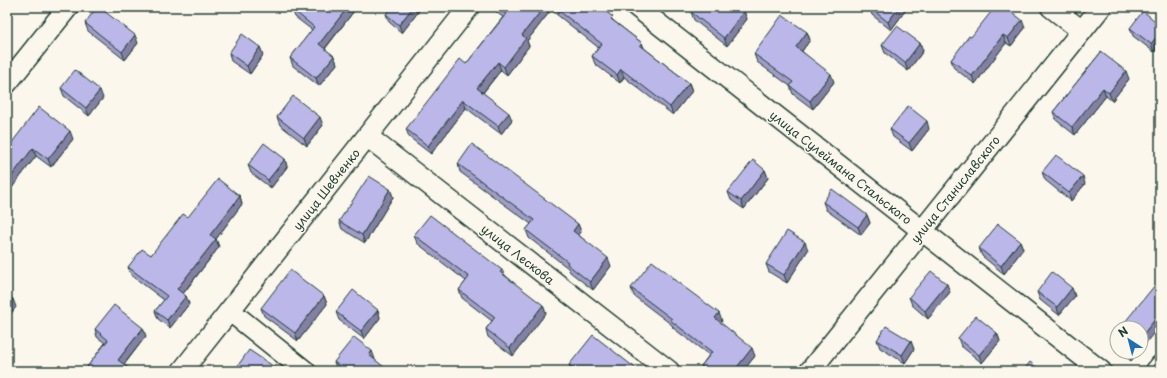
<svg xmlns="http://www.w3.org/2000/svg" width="1167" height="378" font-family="'Playpen Sans',sans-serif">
<rect width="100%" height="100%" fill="#fbf7ec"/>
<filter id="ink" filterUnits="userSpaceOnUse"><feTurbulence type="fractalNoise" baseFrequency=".025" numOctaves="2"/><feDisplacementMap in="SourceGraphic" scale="8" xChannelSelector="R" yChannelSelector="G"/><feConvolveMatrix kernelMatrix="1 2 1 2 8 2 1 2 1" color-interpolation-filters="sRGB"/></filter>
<g filter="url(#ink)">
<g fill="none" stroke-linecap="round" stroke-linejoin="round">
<!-- minor casing -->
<g stroke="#1f3d34" stroke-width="23">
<g id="minor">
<polyline points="637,7 1101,371"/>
<polyline points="1051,7 1082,31"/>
<polyline points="7,83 68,7"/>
<polyline points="368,137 669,371"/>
<polyline points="230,311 305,371"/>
<polyline points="182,371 469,7"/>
<polyline points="810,371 1101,7"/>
<polyline points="1156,371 1160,366"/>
</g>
</g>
<!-- minor -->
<use href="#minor" stroke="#fbf7ec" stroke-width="20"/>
</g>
<!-- wall -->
<g fill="#a19dc8" stroke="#1f3d34">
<polygon points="141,7 150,7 146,11"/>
<polygon points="392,7 422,7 402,33 389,22 386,14"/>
<polygon points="495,7 600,7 615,22 642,43 644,48 689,83 692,91 673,115 624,77 620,83 595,64 592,56 599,48 551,10 527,41 529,46 507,75 501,70 483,93 512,120 501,134 466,108 431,154 409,137 406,129 466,64 503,17 497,13"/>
<polygon points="869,7 908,7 891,30 872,15"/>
<polygon points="292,9 354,11 325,49 334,56 337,64 319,86 293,66 290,58 312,30 295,17"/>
<polygon points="744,11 747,19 727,46 694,20 691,12"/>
<polygon points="85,23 138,43 125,60 88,31"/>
<polygon points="1160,25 1160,44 1154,52 1133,36 1130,28"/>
<polygon points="1025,28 1011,46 1006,43 975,84 954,68 951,60 971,37"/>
<polygon points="807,32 810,40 802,51 834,82 813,109 793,94 790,86 757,62 754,54"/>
<polygon points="920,43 923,51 908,71 885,53 882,45"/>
<polygon points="260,47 263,55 250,74 231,61 229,53"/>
<polygon points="1101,52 1129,79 1112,101 1106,96 1075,135 1056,120 1053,112"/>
<polygon points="61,88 103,98 89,116 64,96"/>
<polygon points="277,117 323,125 307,146 280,125"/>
<polygon points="890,129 929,129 912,151 893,137"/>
<polygon points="73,139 51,167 36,156 11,189 7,186 7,149"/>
<polygon points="285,159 287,167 271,188 251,173 248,165"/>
<polygon points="458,164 578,224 581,232 579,235 611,266 593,290 570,272 568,268 529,238 526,230 531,224 460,172"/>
<polygon points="765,170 768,178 744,209 731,200 728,192"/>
<polygon points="1042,172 1085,184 1071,201 1045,180"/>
<polygon points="390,189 393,197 365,243 342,229 339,221"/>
<polygon points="240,196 242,204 216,239 219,247 183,294 186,296 189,304 170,328 158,319 155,311 164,300 131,275 128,267 151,255 188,217"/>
<polygon points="823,202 867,215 870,223 861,235 826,210"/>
<polygon points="414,235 502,270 504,274 546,313 513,356 488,337 486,329 492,321 462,298 459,290 466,281 417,243"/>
<polygon points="1020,241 1023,249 1004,274 982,256 979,248"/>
<polygon points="808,250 787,283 769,272 766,264"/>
<polygon points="673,277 674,280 722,321 720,323 755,356 743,371 703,371 701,366 709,355 673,328 672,325 634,296 631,288"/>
<polygon points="950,292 928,319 912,305 909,297"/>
<polygon points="1037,292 1075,296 1059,315 1040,300"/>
<polygon points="324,296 327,304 298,341 264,316 261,308"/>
<polygon points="378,310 380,318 364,339 339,320 336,312"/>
<polygon points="95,329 146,336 124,365 130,371 88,371 87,367 105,343 97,337"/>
<polygon points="1117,332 1117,349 1114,347 1111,339"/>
<polygon points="997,333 1000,341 982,363 961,346 958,338"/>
<polygon points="877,340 914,349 905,363 880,348"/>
<polygon points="1120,352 1138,352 1131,361"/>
<polygon points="375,359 374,360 389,371 339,371 337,370 334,362"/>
<polygon points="569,365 639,371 572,371"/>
</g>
<!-- shaded-wall -->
<g fill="#8380a3" stroke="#1f3d34">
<polygon points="145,7 150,7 146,11"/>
<polygon points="348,7 353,7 354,11 322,52 319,44"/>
<polygon points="413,7 422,7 402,33 399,25"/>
<polygon points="544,7 549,7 551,10 527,41 529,46 507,75 504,67 522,35"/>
<polygon points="899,7 908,7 891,30 888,22"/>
<polygon points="744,11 747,19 727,46 724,38"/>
<polygon points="1022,20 1025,28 1011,46 1008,38"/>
<polygon points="807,32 810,40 799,55 796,47"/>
<polygon points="1160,32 1160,44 1154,52 1151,44"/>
<polygon points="135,35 138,43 125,60 122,52"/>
<polygon points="1003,35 1006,43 975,84 972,76"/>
<polygon points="642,43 645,51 640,45"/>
<polygon points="920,43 923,51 908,71 905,63"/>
<polygon points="260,47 263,55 250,74 247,66"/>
<polygon points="334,56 337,64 319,86 316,78"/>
<polygon points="498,62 501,70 480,96 477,88"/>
<polygon points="621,69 624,77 620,83 617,75"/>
<polygon points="1126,71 1129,79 1112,101 1109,93"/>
<polygon points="831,74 834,82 813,109 810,101"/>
<polygon points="689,83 692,91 673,115 670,107"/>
<polygon points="1103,88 1106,96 1075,135 1072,127"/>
<polygon points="100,90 103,98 89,116 86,108"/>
<polygon points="463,100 466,108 431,154 428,146"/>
<polygon points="509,113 512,120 501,134 498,126"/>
<polygon points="320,117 323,125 307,146 304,138"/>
<polygon points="927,121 929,129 912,151 909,143"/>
<polygon points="70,131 73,139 51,167 48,159"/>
<polygon points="33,148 36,156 11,189 8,181"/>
<polygon points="285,159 287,167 271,188 268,180"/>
<polygon points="765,170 768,178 744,209 741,201"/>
<polygon points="1083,176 1085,184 1071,201 1069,193"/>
<polygon points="390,189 393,197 365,243 362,235"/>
<polygon points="240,196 242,204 213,243 210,235"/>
<polygon points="867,215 870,223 861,235 858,227"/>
<polygon points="578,224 581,232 576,239 573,231"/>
<polygon points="216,239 219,247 180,297 177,289"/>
<polygon points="1020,241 1023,249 1004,274 1001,266"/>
<polygon points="805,242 808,250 787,283 784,275"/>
<polygon points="608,258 611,266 593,290 590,282"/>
<polygon points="947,284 950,292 928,319 925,311"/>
<polygon points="1072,288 1075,296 1059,315 1057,307"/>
<polygon points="186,296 189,304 170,328 167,320"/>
<polygon points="324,296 327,304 298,341 295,333"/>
<polygon points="13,299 16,307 7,319 7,307"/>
<polygon points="543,305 546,313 513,356 510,348"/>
<polygon points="378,310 380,318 364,339 361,331"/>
<polygon points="719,313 722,321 718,326 715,318"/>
<polygon points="1160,313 1160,325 1141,349 1141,337"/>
<polygon points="143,328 146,336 121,368 118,360"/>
<polygon points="997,333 1000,341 982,363 979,355"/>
<polygon points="911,341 914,349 905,363 902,355"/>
<polygon points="752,348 755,356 743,371 734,371"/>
<polygon points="372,351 375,359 371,363 369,355"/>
<polygon points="1129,352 1138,352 1131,361 1128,353"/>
</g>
<!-- building -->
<g fill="#bbb7e9" stroke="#1f3d34">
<polygon points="97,7 99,7 135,35 122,52 85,23"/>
<polygon points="294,7 348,7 319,44 334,56 316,78 290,58 314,27 292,9"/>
<polygon points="392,7 413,7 399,25 386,14"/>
<polygon points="497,7 544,7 522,35 526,38 504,67 498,62 477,88 509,113 498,126 463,100 428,146 406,129 460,59 466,64 506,14"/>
<polygon points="554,7 600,7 613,17 611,19 642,43 640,45 689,83 670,107 621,69 617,75 592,56 602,44"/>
<polygon points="695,7 739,7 744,11 724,38 691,12"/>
<polygon points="869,7 899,7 888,22"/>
<polygon points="995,7 1005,7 1022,20 1008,38 1003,35 972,76 951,60 969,36 971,37"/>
<polygon points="1143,11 1160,25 1160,32 1151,44 1130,28"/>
<polygon points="782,15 807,32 796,47 831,74 810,101 790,86 793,82 754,54"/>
<polygon points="897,26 920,43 905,63 882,45"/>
<polygon points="242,34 260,47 247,66 229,53"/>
<polygon points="1101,52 1126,71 1109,93 1103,88 1072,127 1053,112"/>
<polygon points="75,70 100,90 86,108 61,88"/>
<polygon points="293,96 320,117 304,138 277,117"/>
<polygon points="908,106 927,121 909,143 890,129"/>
<polygon points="39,107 70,131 48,159 33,148 8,181 7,180 7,149"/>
<polygon points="264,143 285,159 268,180 248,165"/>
<polygon points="472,144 578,224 573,231 608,258 590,282 567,264 568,262 526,230 534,220 458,164"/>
<polygon points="1056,155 1083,176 1069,193 1042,172"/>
<polygon points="753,160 765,170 741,201 728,192"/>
<polygon points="369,176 390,189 362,235 339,221"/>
<polygon points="218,179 240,196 210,235 216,239 177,289 186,296 167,320 155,311 167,296 128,267 142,249 151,255 183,214 188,217"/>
<polygon points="832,189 867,215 858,227 823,202"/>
<polygon points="430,215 502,270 500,272 543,305 510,348 486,329 495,317 459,290 469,277 414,235"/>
<polygon points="998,224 1020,241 1001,266 979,248"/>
<polygon points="787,231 805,242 784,275 766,264"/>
<polygon points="652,261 673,277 672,278 719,313 715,318 752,348 734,371 708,371 701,366 712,352 670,320 672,319 631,288"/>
<polygon points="290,270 324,296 295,333 261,308"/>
<polygon points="931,271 947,284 925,311 909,297"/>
<polygon points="1052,272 1072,288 1057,307 1037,292"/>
<polygon points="1160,279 1160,313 1141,337 1141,328 1120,328"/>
<polygon points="353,290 378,310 361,331 336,312"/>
<polygon points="7,294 13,299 7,307"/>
<polygon points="114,305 143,328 118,360 130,369 128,371 92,371 87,367 108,340 95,329"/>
<polygon points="976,316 997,333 979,355 958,338"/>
<polygon points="886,326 911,341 902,355 877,340"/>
<polygon points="1117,332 1117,344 1111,339"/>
<polygon points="593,335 639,371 577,371 569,365"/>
<polygon points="354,337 372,351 369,355 389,371 347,371 334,362"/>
<polygon points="249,350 276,368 274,371 234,371"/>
<polygon points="1030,362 1041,371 1023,371"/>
</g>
</g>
<g text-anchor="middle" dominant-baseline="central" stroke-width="3" stroke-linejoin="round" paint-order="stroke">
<!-- street labels -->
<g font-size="12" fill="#1f3d34" stroke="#fbf7ec">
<text transform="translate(841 167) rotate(38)">улица Сулеймана Стальского</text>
<text transform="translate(326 189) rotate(-52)">улица Шевченко</text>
<text transform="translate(955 189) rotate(-51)">улица Станиславского</text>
<text transform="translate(518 254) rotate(38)">улица Лескова</text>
</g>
</g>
<!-- margin -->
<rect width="1167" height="378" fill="none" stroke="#fbf7ec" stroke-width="24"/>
<rect x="12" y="12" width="1143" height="354" fill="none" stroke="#1f3d34" stroke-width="1.5" filter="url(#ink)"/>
<!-- north arrow -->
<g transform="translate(1129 340) rotate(324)"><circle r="19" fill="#fbf7ec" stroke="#a3ada2"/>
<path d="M0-3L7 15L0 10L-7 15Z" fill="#1f6fb2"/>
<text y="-6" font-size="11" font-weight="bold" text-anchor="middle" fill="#1f3d34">N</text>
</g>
</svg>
